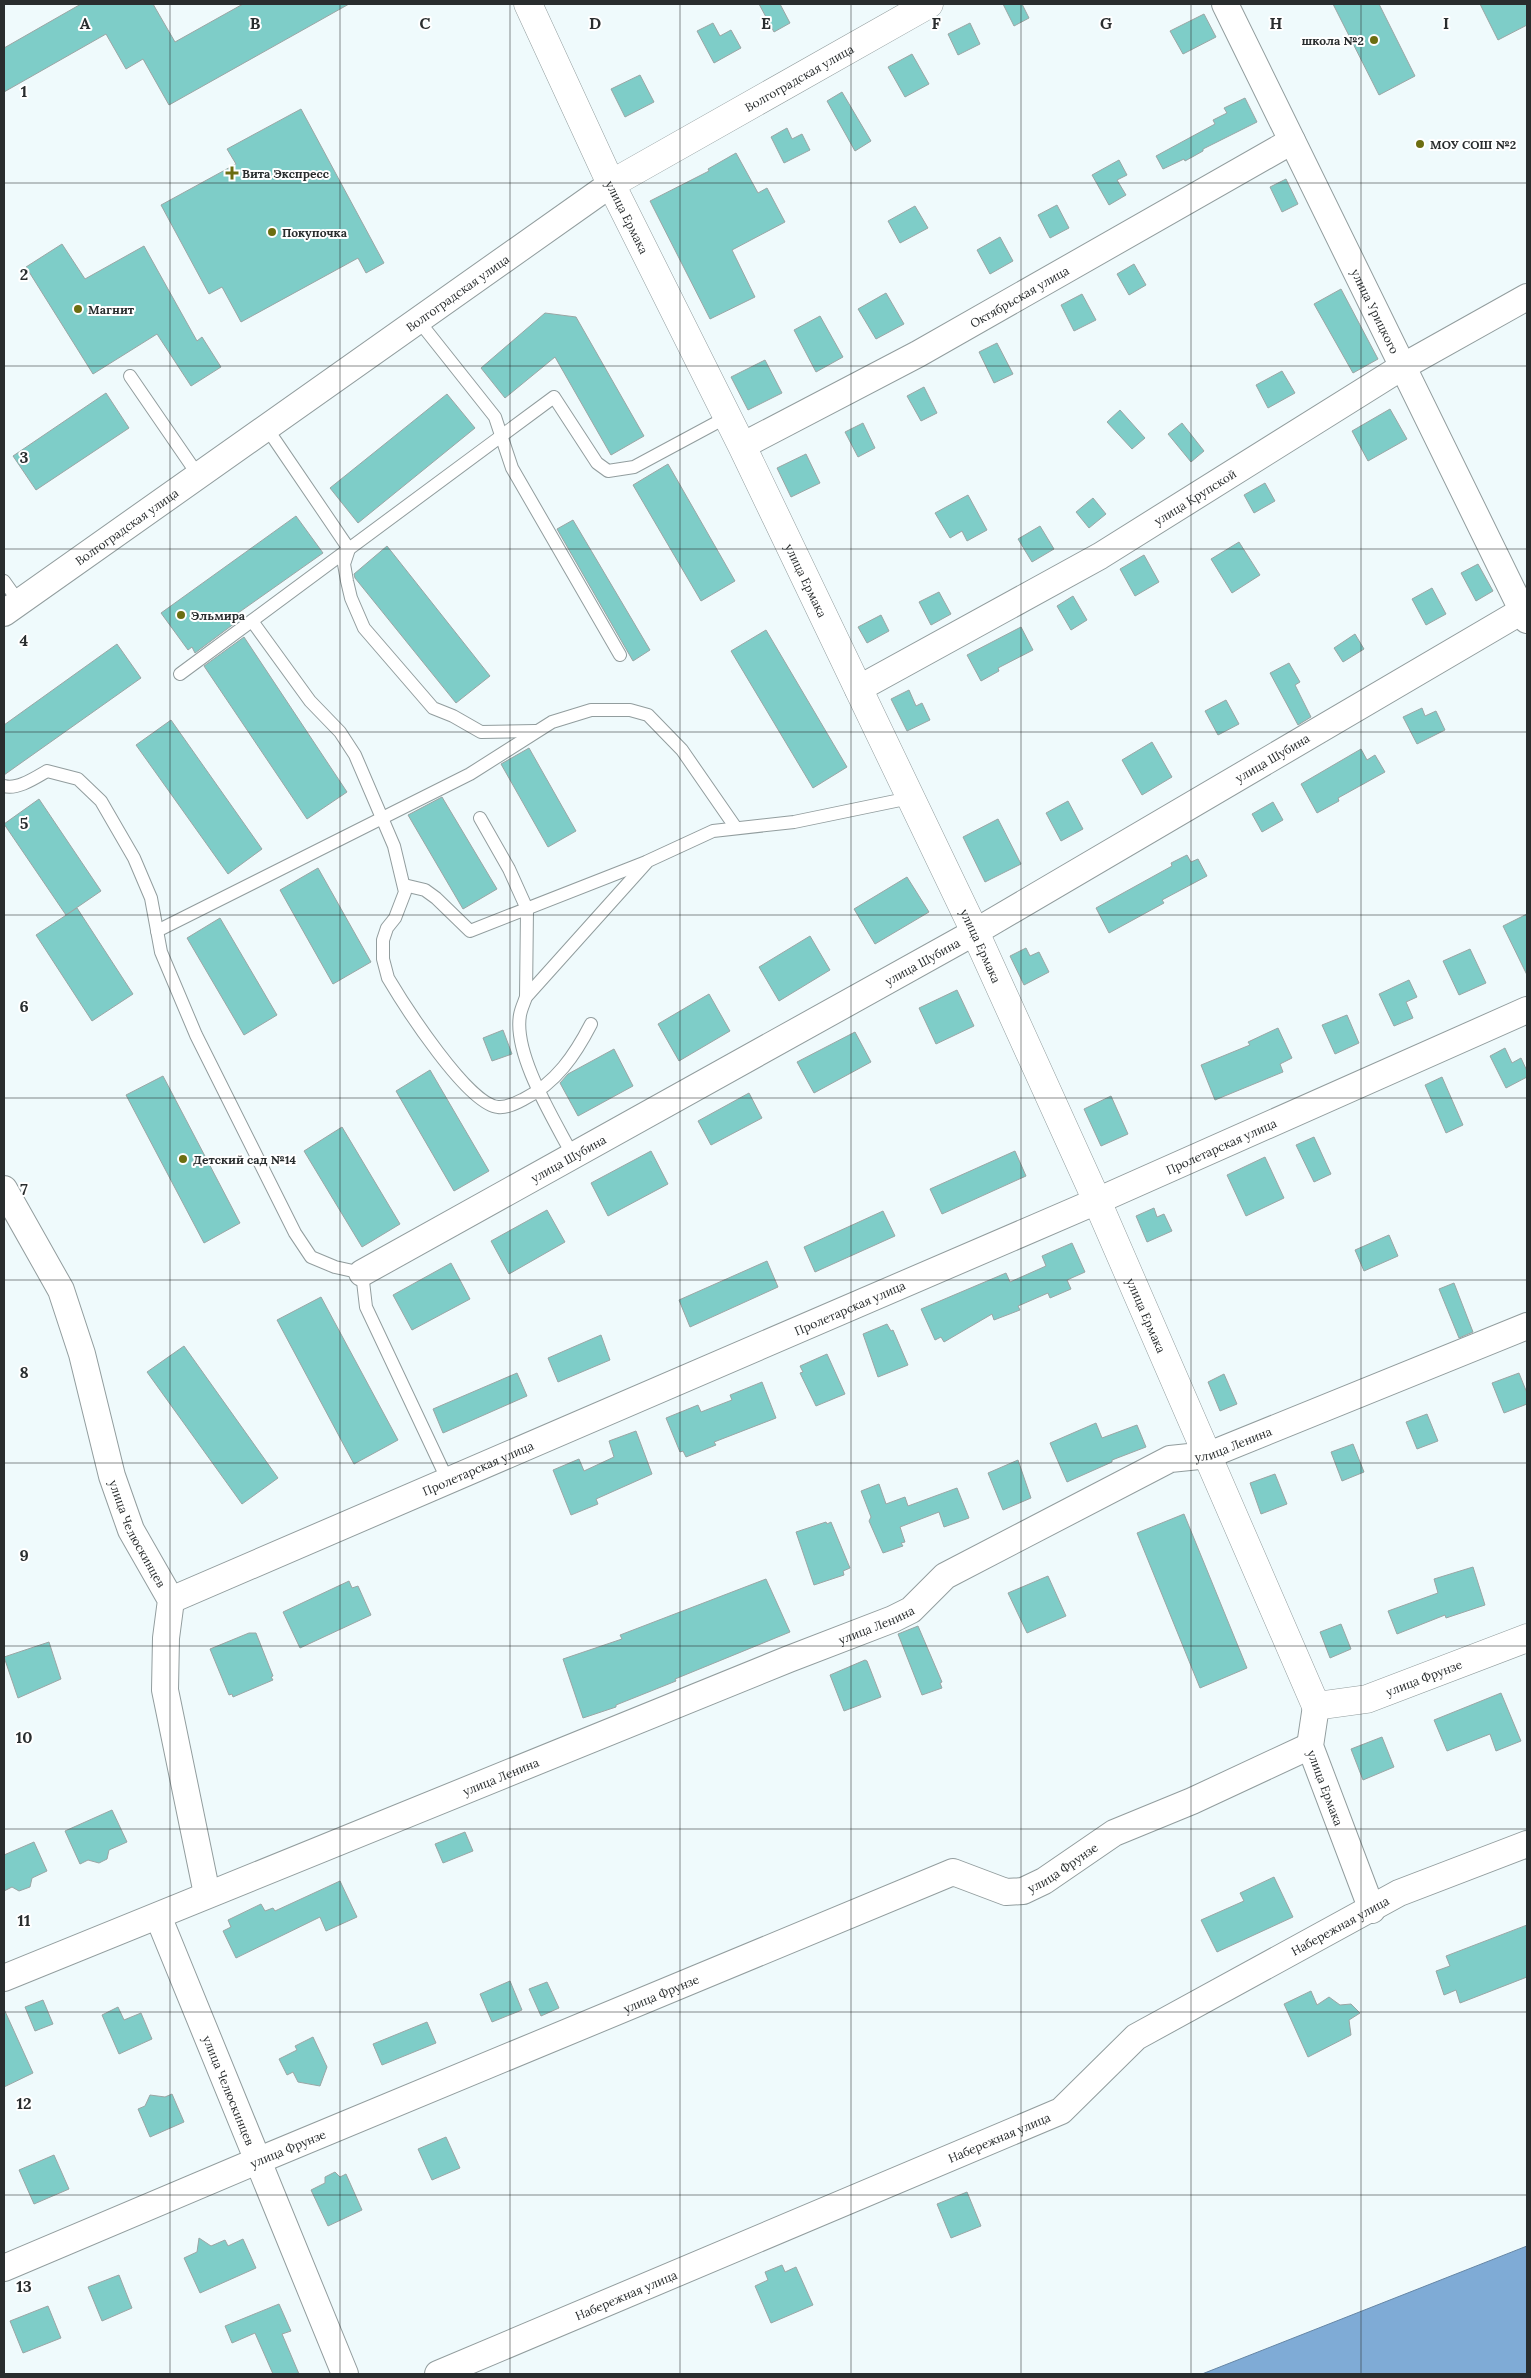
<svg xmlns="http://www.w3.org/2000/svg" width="1531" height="2378" font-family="Lora,serif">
<rect width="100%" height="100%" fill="#effafc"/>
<!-- water -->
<polygon fill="#7fabd6" stroke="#6585a4" points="1527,2246 1527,2374 1202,2374"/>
<!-- building -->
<g fill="#7ecdc8" stroke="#9ba6a5">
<polygon points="81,4 153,4 175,42 243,4 349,4 169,105 143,59 126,69 106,34 4,92 4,48"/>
<polygon points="759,4 780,4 790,23 774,32"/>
<polygon points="1003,4 1022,4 1029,18 1014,26"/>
<polygon points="1333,4 1379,4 1415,76 1379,95"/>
<polygon points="1480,4 1527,4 1527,25 1498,40"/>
<polygon points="1204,14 1216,37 1183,54 1170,31"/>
<polygon points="713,23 720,36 731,30 741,48 714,63 697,31"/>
<polygon points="970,23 980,44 958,55 948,34"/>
<polygon points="912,54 929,84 905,97 888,67"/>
<polygon points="640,75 654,102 625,117 611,89"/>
<polygon points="842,92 871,141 855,151 827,101"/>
<polygon points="1245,98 1257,122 1203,149 1203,151 1185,161 1184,159 1163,169 1156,156 1215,124 1213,120 1227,113 1224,108"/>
<polygon points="301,109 384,263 366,273 358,258 241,322 222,287 209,294 161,205 236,164 227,149"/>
<polygon points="787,128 792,139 802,134 810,150 784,163 771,137"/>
<polygon points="736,153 758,193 767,188 785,222 732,250 755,297 710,319 650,201 709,171 708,169"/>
<polygon points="1119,160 1127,175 1117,180 1126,195 1109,205 1092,175"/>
<polygon points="1286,179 1298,204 1282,212 1270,187"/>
<polygon points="1057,205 1069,228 1050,238 1038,215"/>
<polygon points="915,206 928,228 900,243 888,221"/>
<polygon points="1000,237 1013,261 990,274 977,250"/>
<polygon points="62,244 85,279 144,246 197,341 202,337 221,367 191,386 157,334 93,374 26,267"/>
<polygon points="1134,264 1146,285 1129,295 1117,274"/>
<polygon points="1341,289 1378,359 1353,373 1314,304"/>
<polygon points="886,293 904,324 876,339 858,309"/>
<polygon points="1082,294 1096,320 1074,331 1061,305"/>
<polygon points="545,313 576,317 644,436 611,455 555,357 505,398 481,368"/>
<polygon points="820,316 843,357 816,372 794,330"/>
<polygon points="997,343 1013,374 994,383 979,352"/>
<polygon points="765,360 782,393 748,410 731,377"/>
<polygon points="1282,371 1295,393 1268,408 1256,385"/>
<polygon points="924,387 937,413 921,421 907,396"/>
<polygon points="106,393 129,428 36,490 13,456"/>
<polygon points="447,394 475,428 358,523 330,488"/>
<polygon points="1390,409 1407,439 1368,461 1352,431"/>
<polygon points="1120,410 1145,438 1132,449 1107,422"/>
<polygon points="863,423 875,448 858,457 845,432"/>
<polygon points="1182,423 1204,451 1191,462 1168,434"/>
<polygon points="806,454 820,483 791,497 777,468"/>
<polygon points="668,464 735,581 701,601 633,485"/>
<polygon points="1265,483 1275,501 1254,513 1244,495"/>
<polygon points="968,495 987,530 967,541 962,531 950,538 935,513"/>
<polygon points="1093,498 1106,514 1089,528 1076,512"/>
<polygon points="296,516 323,553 231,618 235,623 195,653 192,647 188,650 161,613"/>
<polygon points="573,520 650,650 633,661 557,529"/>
<polygon points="1040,526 1054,549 1032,562 1018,539"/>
<polygon points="1239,542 1260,575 1232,593 1211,559"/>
<polygon points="387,546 490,676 456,703 355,578 354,574"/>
<polygon points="1144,555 1159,582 1135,596 1120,569"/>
<polygon points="1478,564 1493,591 1476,601 1461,573"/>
<polygon points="1432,588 1446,614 1426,625 1412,599"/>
<polygon points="939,592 951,614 931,625 919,602"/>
<polygon points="1073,596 1087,620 1071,630 1057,606"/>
<polygon points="881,615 889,631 867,643 858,627"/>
<polygon points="1021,627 1033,650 998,668 999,671 981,681 967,655"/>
<polygon points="766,630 847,767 813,788 731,651"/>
<polygon points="1355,634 1364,649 1343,662 1334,648"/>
<polygon points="244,637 347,792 307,819 204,666"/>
<polygon points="117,644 141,678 4,775 4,725"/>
<polygon points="1289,663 1300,682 1295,685 1311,717 1298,725 1270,673"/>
<polygon points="909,690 916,706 922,703 930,720 907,731 891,699"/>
<polygon points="1226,700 1239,724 1218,735 1205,711"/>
<polygon points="1422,708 1425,716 1436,711 1445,730 1417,744 1403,717"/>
<polygon points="171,720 262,849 228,874 136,745"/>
<polygon points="1152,742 1172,777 1142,795 1122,760"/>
<polygon points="529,748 576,831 548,847 501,764"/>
<polygon points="1361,749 1367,760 1375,755 1385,772 1338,798 1339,801 1317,813 1301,784"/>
<polygon points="442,797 497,889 463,909 408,815"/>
<polygon points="39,799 101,891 66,915 4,824"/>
<polygon points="1068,801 1083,829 1061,841 1046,813"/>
<polygon points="1273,802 1283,820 1262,832 1252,814"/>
<polygon points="998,819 1021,864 985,882 963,837"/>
<polygon points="1187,855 1191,862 1198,859 1207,876 1162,900 1164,903 1109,933 1096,908 1172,866 1171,863"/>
<polygon points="318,868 371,962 333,984 280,890"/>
<polygon points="907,877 929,912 875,944 854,909"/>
<polygon points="77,908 133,994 92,1021 36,935"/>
<polygon points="1527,914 1527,975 1503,926"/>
<polygon points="220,918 277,1015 244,1035 187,938"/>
<polygon points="810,936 830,970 779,1001 759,967"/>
<polygon points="1026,948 1030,956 1039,952 1049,972 1024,985 1010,956"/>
<polygon points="1470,949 1486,983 1459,995 1443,961"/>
<polygon points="1409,980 1417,997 1406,1002 1413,1018 1394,1026 1379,994"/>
<polygon points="957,990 974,1026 936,1044 919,1008"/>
<polygon points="709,994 730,1031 679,1061 658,1024"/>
<polygon points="1347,1015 1359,1043 1335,1054 1322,1025"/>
<polygon points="1278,1028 1292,1058 1280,1064 1283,1072 1215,1100 1201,1065 1250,1045 1248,1042"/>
<polygon points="503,1030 512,1054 492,1061 483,1038"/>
<polygon points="855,1032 871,1062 814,1093 797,1062"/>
<polygon points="1505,1048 1512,1063 1521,1058 1527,1071 1527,1077 1506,1088 1490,1056"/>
<polygon points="614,1049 633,1086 578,1116 560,1083 568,1074"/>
<polygon points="430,1070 489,1171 454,1191 396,1091"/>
<polygon points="163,1076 240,1223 204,1243 126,1095"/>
<polygon points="1442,1077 1463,1125 1446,1133 1425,1085"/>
<polygon points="749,1093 762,1118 711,1145 698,1121"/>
<polygon points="1111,1096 1128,1134 1101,1146 1084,1109"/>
<polygon points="342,1127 400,1224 362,1247 304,1151"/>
<polygon points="1314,1137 1331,1174 1314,1182 1296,1145"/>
<polygon points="651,1151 668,1184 608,1216 591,1183"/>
<polygon points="1015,1151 1026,1176 942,1214 930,1189"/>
<polygon points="1265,1157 1284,1198 1246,1216 1227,1175"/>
<polygon points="1154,1208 1157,1217 1164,1214 1172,1231 1147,1242 1136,1216"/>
<polygon points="547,1210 565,1242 509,1274 491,1241"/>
<polygon points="883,1211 895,1236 815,1272 804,1247"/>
<polygon points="1389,1235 1398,1256 1364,1271 1355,1250"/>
<polygon points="1072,1243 1085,1272 1067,1280 1071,1289 1050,1298 1048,1293 1018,1306 1020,1310 994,1320 992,1314 944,1342 941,1337 935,1340 921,1309 1006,1273 1010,1282 1046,1266 1042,1256"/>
<polygon points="767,1261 778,1287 690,1327 679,1300"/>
<polygon points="451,1263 470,1299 412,1330 393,1295"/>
<polygon points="1454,1283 1473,1332 1459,1338 1439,1289"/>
<polygon points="321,1297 398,1440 354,1464 277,1320"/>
<polygon points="887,1324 891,1331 893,1330 908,1365 878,1377 863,1334"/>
<polygon points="601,1335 610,1360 558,1382 548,1358"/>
<polygon points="184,1346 278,1478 242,1504 147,1372"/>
<polygon points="827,1354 845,1394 816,1406 800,1373 803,1372 800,1366"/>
<polygon points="517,1373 527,1396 443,1433 433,1409"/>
<polygon points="1519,1373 1527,1393 1527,1404 1504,1413 1492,1383"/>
<polygon points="1224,1374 1237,1404 1220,1411 1208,1382"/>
<polygon points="762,1382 776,1418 714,1442 716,1445 686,1457 683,1451 680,1452 666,1418 698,1405 701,1412 732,1400 730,1395"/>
<polygon points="1427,1414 1438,1441 1417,1449 1406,1422"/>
<polygon points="1096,1423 1102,1438 1137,1425 1146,1447 1112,1460 1112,1462 1067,1482 1050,1443"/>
<polygon points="636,1431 652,1474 596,1499 598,1504 571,1515 553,1470 579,1459 584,1471 614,1457 609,1441"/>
<polygon points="1353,1444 1364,1472 1342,1481 1331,1452"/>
<polygon points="1018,1460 1031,1498 1003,1510 988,1473"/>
<polygon points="1275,1474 1287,1504 1261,1514 1250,1483"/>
<polygon points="879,1484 886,1504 905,1497 908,1506 957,1488 969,1518 944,1527 939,1512 900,1527 905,1542 901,1543 903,1546 883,1553 869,1521 871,1517 861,1491"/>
<polygon points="1184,1514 1247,1668 1200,1688 1137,1533"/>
<polygon points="826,1522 827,1524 831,1522 850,1568 843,1571 844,1575 814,1585 796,1532"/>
<polygon points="1473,1567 1485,1605 1446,1618 1445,1615 1397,1634 1388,1611 1438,1593 1434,1579"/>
<polygon points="1048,1576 1066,1616 1027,1633 1008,1593"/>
<polygon points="766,1579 790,1632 675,1679 676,1681 616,1705 616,1707 583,1718 563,1659 622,1639 620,1635"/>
<polygon points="349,1581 352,1588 358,1586 371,1615 300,1648 283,1612"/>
<polygon points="1341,1624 1351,1649 1330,1658 1320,1632"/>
<polygon points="918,1626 942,1682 940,1683 942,1688 922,1695 898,1634"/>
<polygon points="249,1633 256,1633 273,1676 271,1677 273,1680 233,1697 232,1694 229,1695 210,1649"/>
<polygon points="49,1642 61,1679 18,1698 4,1657"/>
<polygon points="865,1660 867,1661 881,1697 844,1711 830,1675"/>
<polygon points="1501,1693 1521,1741 1496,1751 1490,1734 1447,1751 1434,1720"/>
<polygon points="1382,1737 1394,1767 1363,1780 1351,1749"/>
<polygon points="112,1810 127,1842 109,1850 107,1859 99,1863 88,1860 80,1864 65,1831"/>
<polygon points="465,1832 473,1851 443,1863 435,1844"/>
<polygon points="34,1842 47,1871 32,1878 30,1887 19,1891 12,1887 4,1891 4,1855"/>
<polygon points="1274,1877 1293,1917 1217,1952 1201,1920 1244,1901 1240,1893"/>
<polygon points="340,1881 357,1917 326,1931 320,1917 236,1958 223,1931 231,1927 228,1920 261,1904 265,1911 273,1908 275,1911"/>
<polygon points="1527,1925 1527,1977 1460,2003 1456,1990 1444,1995 1436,1971 1450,1966 1446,1956"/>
<polygon points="510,1981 522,2010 492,2022 480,1994"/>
<polygon points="547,1982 559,2008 541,2016 529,1989"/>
<polygon points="1311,1991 1317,2005 1329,1997 1340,2005 1351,2004 1360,2013 1349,2020 1351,2035 1308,2057 1284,2004"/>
<polygon points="43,2000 53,2024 35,2031 25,2007"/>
<polygon points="118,2007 124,2020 141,2013 152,2039 119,2054 102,2015"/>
<polygon points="4,2009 33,2073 4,2087"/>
<polygon points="427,2022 436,2043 382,2065 373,2044"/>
<polygon points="313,2037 327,2067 320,2086 298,2082 293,2072 287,2075 279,2059 297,2050 295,2046"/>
<polygon points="172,2094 184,2122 150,2137 138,2109 145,2106 150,2095 165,2097"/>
<polygon points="446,2137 460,2168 432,2180 418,2149"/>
<polygon points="54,2155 69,2189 34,2204 19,2170"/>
<polygon points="335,2172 340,2177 346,2174 362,2210 328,2226 311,2190 325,2183 325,2177"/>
<polygon points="967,2192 981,2226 951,2238 937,2204"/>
<polygon points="199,2238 211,2246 225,2240 228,2246 243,2239 256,2268 200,2293 184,2258 197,2252"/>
<polygon points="782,2265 785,2272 796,2267 813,2305 771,2323 755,2286 768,2280 765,2272"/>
<polygon points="119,2275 132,2308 102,2321 88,2287"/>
<polygon points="279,2304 291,2331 282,2334 299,2374 273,2374 255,2333 232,2343 225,2326"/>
<polygon points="48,2306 61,2338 23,2353 10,2321"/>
</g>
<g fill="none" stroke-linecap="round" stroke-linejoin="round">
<!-- lane casing -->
<g stroke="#929d9e" stroke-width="14">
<g id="lane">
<polyline points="418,320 495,417 512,468 620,655"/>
<polyline points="130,376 198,475"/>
<polyline points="266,427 349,549 344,564 347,581 351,598 364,628 433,708 453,716 481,732 536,731"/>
<polyline points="4,581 19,602"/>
<path d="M252,621L310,701L340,732L355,755L394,846L405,892L395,918L387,928L383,940V959L388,978C404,1005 468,1105 498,1107C507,1108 516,1103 524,1099C556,1083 575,1055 591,1024"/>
<polyline points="180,674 554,397 597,463 608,471 634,467 727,417"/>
<path d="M4,786C17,790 35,778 47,771L78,779L101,801L134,858L151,898L161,952L196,1035L295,1233L311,1257L335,1267L362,1273L366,1307L448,1481"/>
<polyline points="480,818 509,869 527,909 526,997"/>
<polyline points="404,885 425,890 436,898 470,931 646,862"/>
<polyline points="157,931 470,774 552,722 591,710 630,710 648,715 682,750 736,828"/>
<path d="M573,1156C555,1121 513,1055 520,1015C521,1009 524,1003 526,997L648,861L713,831L794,822L910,798"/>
</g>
</g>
<!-- street casing -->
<g stroke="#929d9e" stroke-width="28">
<g id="street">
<path id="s1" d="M1225,4L1527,620"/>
<path id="s2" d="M742,446L918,354L1292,141"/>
<path id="s3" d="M4,613L611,184"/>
<path id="s4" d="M858,689L1100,556L1402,367L1527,297"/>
<path id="s5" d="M4,1189L61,1290L82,1354L112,1476L131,1530L171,1600L166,1638L165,1690L207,1894"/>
<path id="s6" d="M362,1273L975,932L1527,608"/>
<path id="s7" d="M171,1600L1097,1201L1527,1010"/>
<path id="s8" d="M1316,1706L1310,1746L1372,1910"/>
<path id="s9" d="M158,1916L345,2374"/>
<path id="s10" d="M4,1978L789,1659L893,1619L911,1610L945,1576L1170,1459L1209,1455L1527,1326"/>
<path id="s11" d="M4,2268L257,2161L953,1872L1006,1892L1023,1891L1044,1881L1114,1833L1192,1801L1310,1746"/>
<path id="s12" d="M438,2374L1061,2111L1136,2037L1399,1893L1527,1844"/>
</g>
</g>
<!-- secondary casing -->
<g stroke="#929d9e" stroke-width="29">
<g id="secondary">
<path id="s13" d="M528,4L611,184L742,446L975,932L1097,1201L1316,1706L1367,1699L1527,1638"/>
<path id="s14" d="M611,184L929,4"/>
</g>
</g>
<!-- lane -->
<use href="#lane" stroke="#fff" stroke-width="12"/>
<!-- street -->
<use href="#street" stroke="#fff" stroke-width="26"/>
<!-- secondary -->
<use href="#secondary" stroke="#fff" stroke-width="28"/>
</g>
<!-- grid -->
<path fill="none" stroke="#292d2e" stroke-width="1" stroke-opacity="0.55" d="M170,4V2374M340,4V2374M510,4V2374M680,4V2374M851,4V2374M1021,4V2374M1191,4V2374M1361,4V2374M4,183H1527M4,366H1527M4,549H1527M4,732H1527M4,915H1527M4,1098H1527M4,1280H1527M4,1463H1527M4,1646H1527M4,1829H1527M4,2012H1527M4,2195H1527"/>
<!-- markers -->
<g fill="#6c6e11" stroke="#fff" stroke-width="2">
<circle cx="1374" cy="40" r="5"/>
<circle cx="1420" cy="144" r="5"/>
<path d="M229.5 165.5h5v5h5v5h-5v5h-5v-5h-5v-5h5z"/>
<circle cx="272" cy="232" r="5"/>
<circle cx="78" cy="309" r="5"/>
<circle cx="181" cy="615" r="5"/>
<circle cx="183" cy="1159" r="5"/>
</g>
<g text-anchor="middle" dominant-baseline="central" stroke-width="4" stroke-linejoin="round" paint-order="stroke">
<!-- poi labels -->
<g font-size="12" font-weight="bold" fill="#292d2e" stroke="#fff" text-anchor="start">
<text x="1364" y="40" text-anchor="end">школа №2</text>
<text x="1430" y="144">МОУ СОШ №2</text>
<text x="242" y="173">Вита Экспресс</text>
<text x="282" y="232">Покупочка</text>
<text x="88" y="309">Магнит</text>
<text x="191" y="615">Эльмира</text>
<text x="193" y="1159">Детский сад №14</text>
</g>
<!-- street labels -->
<g font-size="12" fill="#292d2e" stroke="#fff">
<text stroke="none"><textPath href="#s14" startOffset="216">Волгоградская улица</textPath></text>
<text stroke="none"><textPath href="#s13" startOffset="235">улица Ермака</textPath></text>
<text stroke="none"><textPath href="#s3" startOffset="555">Волгоградская улица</textPath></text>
<text stroke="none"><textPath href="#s2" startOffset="315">Октябрьская улица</textPath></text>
<text stroke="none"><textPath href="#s1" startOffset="342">улица Урицкого</textPath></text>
<text stroke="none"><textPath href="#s4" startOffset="388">улица Крупской</textPath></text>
<text stroke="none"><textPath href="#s3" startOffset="150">Волгоградская улица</textPath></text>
<text stroke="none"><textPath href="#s13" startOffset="640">улица Ермака</textPath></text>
<text stroke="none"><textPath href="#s6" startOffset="1046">улица Шубина</textPath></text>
<text stroke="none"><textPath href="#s13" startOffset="1045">улица Ермака</textPath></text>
<text stroke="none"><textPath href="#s6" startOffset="641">улица Шубина</textPath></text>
<text stroke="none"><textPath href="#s7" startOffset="1144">Пролетарская улица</textPath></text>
<text stroke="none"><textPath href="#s6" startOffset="236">улица Шубина</textPath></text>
<text stroke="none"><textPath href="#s7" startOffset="739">Пролетарская улица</textPath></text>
<text stroke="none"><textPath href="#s13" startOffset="1450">улица Ермака</textPath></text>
<text stroke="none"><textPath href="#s10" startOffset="1346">улица Ленина</textPath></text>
<text stroke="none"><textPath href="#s7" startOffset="334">Пролетарская улица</textPath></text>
<text stroke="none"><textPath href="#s5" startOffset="372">улица Челюскинцев</textPath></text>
<text stroke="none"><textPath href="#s10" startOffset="941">улица Ленина</textPath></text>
<text stroke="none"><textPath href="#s13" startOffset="1988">улица Фрунзе</textPath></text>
<text stroke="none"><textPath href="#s10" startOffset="536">улица Ленина</textPath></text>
<text stroke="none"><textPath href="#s8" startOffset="85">улица Ермака</textPath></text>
<text stroke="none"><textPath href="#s11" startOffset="1148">улица Фрунзе</textPath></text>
<text stroke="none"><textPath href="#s12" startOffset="1014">Набережная улица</textPath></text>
<text stroke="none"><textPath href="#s11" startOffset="712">улица Фрунзе</textPath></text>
<text stroke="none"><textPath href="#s9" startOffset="188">улица Челюскинцев</textPath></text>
<text stroke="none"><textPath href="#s12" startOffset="609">Набережная улица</textPath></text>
<text stroke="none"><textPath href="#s11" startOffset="308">улица Фрунзе</textPath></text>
<text stroke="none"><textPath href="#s12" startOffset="204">Набережная улица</textPath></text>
</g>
</g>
<g font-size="16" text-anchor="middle" font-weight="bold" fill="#292d2e" stroke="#fff" stroke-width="4" stroke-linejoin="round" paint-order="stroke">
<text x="85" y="29">A</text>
<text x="255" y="29">B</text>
<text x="425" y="29">C</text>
<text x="595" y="29">D</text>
<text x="766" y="29">E</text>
<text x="936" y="29">F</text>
<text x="1106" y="29">G</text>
<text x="1276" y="29">H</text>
<text x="1446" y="29">I</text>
<text x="24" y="97">1</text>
<text x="24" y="280">2</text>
<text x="24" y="463">3</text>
<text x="24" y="646">4</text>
<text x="24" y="829">5</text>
<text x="24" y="1012">6</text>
<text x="24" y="1195">7</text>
<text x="24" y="1378">8</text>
<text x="24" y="1561">9</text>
<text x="24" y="1743">10</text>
<text x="24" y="1926">11</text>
<text x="24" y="2109">12</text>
<text x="24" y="2292">13</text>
</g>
<!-- border -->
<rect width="1531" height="2378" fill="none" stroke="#292d2e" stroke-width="10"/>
</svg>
